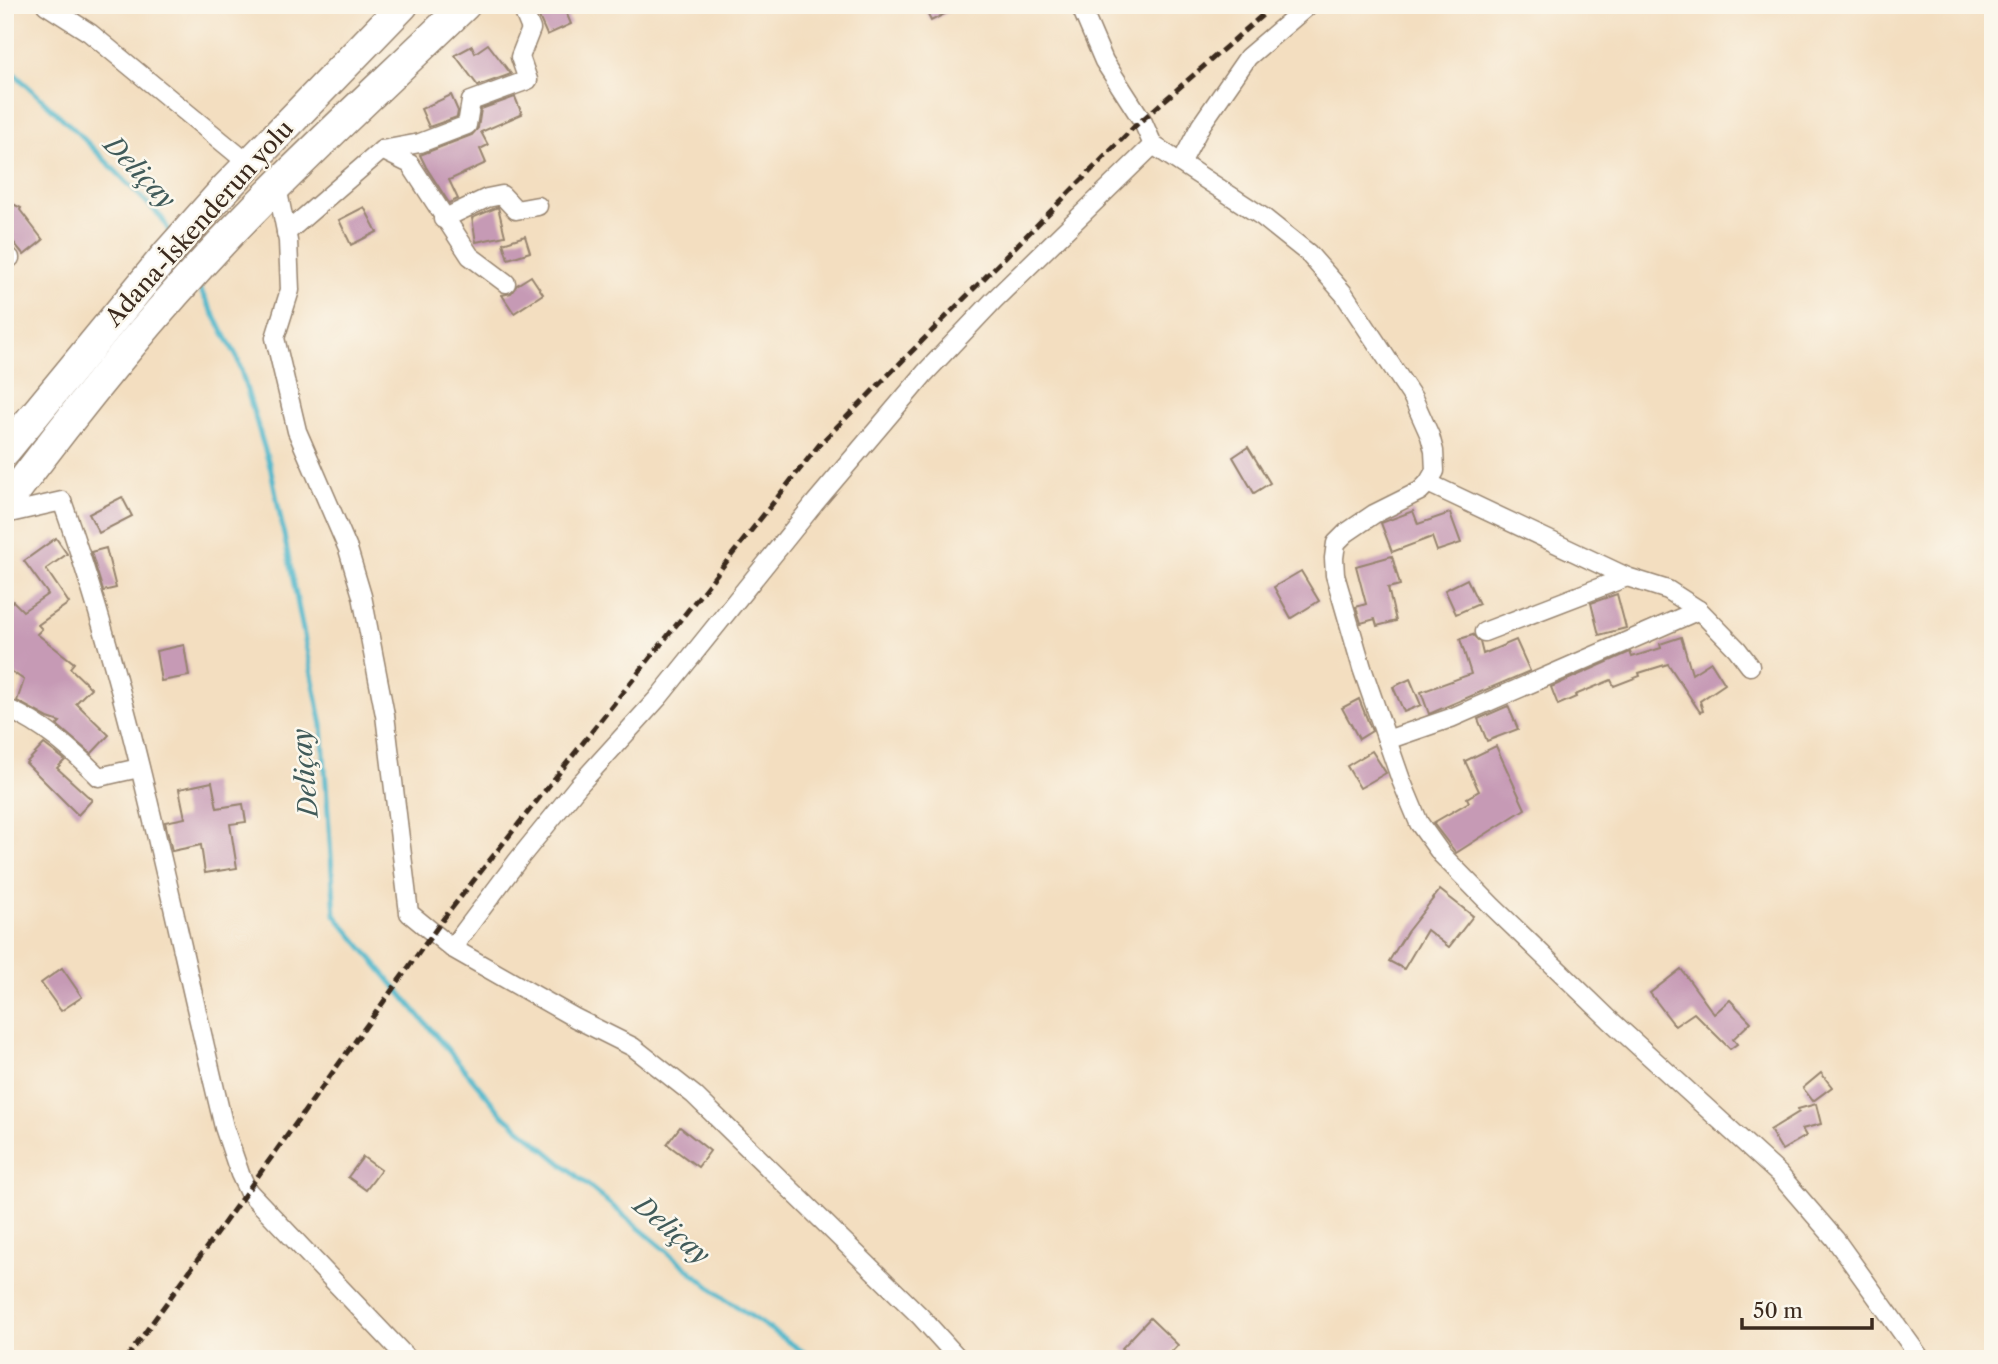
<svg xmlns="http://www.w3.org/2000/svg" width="1998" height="1364" font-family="'Libre Caslon Text',serif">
<rect width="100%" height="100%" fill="#fbf7ec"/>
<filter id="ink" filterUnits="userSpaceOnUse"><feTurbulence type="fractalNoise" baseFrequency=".0143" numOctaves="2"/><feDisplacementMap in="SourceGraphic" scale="14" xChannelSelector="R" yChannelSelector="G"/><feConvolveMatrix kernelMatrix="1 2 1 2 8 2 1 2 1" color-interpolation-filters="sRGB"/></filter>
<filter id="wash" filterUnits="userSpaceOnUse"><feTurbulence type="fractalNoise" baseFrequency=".00686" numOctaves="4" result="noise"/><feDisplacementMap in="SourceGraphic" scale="28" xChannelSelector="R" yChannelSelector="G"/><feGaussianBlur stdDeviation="1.57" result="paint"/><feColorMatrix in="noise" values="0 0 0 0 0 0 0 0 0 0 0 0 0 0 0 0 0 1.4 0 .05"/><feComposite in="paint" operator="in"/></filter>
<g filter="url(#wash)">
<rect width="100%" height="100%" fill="#f3dec0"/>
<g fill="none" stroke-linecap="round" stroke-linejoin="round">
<!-- stream -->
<g stroke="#4cb6ca" stroke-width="5">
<polyline points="5,65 77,132 162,218 171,235"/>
<polyline points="197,284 237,357 271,470 322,725 335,915 501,1113 717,1293 814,1359"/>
</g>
</g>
<g id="blocks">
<!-- building -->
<g fill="#c69ab5">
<polygon points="547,5 563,5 571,24 547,35 536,10"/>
<polygon points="923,5 962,5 931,21"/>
<polygon points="488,44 511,74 478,86 455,55 472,46 475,53"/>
<polygon points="451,95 458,111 457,117 429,127 421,109"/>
<polygon points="515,97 522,114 481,132 488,145 480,149 486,163 449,180 458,199 449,203 426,167 420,155 472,135 478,128 481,109"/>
<polygon points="5,200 21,208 20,210 43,240 24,255 5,232"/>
<polygon points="364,207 377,232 351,245 339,220"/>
<polygon points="498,207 505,236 476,242 472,218"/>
<polygon points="525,236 530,252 508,259 503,243"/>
<polygon points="531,276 543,294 514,313 502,295 511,293 517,285"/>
<polygon points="1248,447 1270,483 1254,493 1233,457"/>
<polygon points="122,497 132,516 99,533 89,514"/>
<polygon points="1413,511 1418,524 1450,513 1461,543 1437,551 1432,537 1392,552 1381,523"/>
<polygon points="56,538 67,554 46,569 69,603 38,625 42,629 37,634 74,663 70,668 91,688 76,703 109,735 91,754 57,725 60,722 48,718 17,701 24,680 5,667 5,608 13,601 23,611 48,594 24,561"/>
<polygon points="106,548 116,588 103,591 91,552"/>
<polygon points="1392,556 1400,585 1388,588 1396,621 1377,626 1375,619 1361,623 1356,607 1366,604 1356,566"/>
<polygon points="1301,571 1319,601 1291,618 1274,587"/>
<polygon points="1467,579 1479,604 1456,614 1445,590"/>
<polygon points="1617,594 1626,628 1599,635 1591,603"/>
<polygon points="1473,635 1480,642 1483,654 1516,640 1530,671 1429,714 1421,692 1471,674 1460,639"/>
<polygon points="1681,637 1692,674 1711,662 1725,684 1700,701 1703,711 1700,712 1668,664 1639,673 1640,676 1614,686 1611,680 1575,695 1576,697 1558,705 1551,687 1630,652 1632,657 1661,648 1660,644"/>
<polygon points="184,645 189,676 161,681 156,651"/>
<polygon points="1410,679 1421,705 1404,712 1393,687"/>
<polygon points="1359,699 1372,731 1359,739 1342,708"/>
<polygon points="1508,706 1518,729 1487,741 1478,719"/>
<polygon points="44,744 65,760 57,768 92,800 78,815 26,763"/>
<polygon points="1496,746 1525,809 1456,853 1433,823 1469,802 1467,798 1479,791 1465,761"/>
<polygon points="1372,751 1386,773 1360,788 1347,766"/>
<polygon points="212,782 217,808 243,804 246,822 230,824 237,868 205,873 201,845 172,851 165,822 185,818 179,789"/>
<polygon points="1440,890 1473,916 1449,947 1427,930 1404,969 1389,961 1407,932"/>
<polygon points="62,968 82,997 61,1011 41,983"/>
<polygon points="1681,969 1714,1014 1730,1000 1751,1022 1733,1039 1737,1044 1730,1049 1694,1013 1675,1026 1650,993"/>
<polygon points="1821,1073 1832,1087 1813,1101 1803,1088"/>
<polygon points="1816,1104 1821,1124 1802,1129 1806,1136 1782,1150 1770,1130 1799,1112 1798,1109"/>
<polygon points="680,1127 710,1151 698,1167 667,1144"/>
<polygon points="363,1157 381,1170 366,1190 348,1177"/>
<polygon points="1150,1318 1178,1345 1165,1359 1133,1359 1122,1348"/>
</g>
</g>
</g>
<g filter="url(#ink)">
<use href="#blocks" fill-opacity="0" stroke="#97846f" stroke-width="2"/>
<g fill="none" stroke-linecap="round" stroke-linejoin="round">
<!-- minor casing -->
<g stroke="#97846f" stroke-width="21">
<g id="minor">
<polyline points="46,5 90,33 249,164"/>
<polyline points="1080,5 1104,61 1142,120 1153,145 1263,217 1308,253 1344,294 1413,398 1430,436 1434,451 1435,471 1428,483 1420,491 1374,514 1346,533 1336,543 1334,558 1335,575 1362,668 1401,780 1419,823 1442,855 1493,907 1610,1020 1779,1174 1835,1239 1921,1359"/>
<polyline points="382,150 420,143 467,125 471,101 528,80 520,57 531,29 521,5"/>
<polyline points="1181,163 1201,125 1248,57 1309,5"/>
<polyline points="277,187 288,241 290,290 275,338 297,431 348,549 362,596 385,715 409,913 452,948 575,1018 633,1047 694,1095 920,1316 959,1359"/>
<polyline points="443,219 487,198 502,195 516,210 538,206"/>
<polyline points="286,233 382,150 410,164 470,256 506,283"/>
<polyline points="5,261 10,258"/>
<polyline points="1428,483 1627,577 1668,590 1699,610 1737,649 1750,666"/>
<path d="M5,514L62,501C134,704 173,918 224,1127L240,1174L248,1191L408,1359"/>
<polyline points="1484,632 1627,577"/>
<path d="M8,709C44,725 71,749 99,777L139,768"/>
<polyline points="1387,740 1451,718 1699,610"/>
<polyline points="452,948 518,860 578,786 658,698 814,504 925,373 994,300 1153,145"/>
</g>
</g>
<!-- trunk casing -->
<g stroke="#97846f" stroke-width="33">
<g id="trunk">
<polyline points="5,451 167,254 224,190 403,5"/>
<path d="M5,505C81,403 162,302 251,212C320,141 394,74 465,5"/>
</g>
</g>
<!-- minor -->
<use href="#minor" stroke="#fff" stroke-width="18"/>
<!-- trunk -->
<use href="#trunk" stroke="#fff" stroke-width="30"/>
<!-- rail -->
<polyline stroke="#3b2a1e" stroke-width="5" stroke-dasharray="10 5" stroke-linecap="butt" points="126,1359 444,918 819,445 1134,127 1274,5"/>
</g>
</g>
<g text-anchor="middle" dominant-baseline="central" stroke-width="5" stroke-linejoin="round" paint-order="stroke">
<!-- street labels -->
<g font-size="24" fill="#3b2a1e" stroke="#fbf7ec">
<text transform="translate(199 223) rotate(-48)">Adana-İskenderun yolu</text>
</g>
<!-- water labels -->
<g font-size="26" font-style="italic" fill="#415b5a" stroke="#fbf7ec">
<text transform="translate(140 172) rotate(46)">Deliçay</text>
<text transform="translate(305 773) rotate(-95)">Deliçay</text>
<text transform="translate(672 1230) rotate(40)">Deliçay</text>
</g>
</g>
<!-- margin -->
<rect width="1998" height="1364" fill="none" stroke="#fbf7ec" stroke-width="28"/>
<!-- scale -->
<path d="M1742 1318v10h130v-10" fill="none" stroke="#3b2a1e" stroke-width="3.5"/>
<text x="1753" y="1318" font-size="21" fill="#3b2a1e" stroke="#fbf7ec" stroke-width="5" paint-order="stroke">50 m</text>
</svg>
